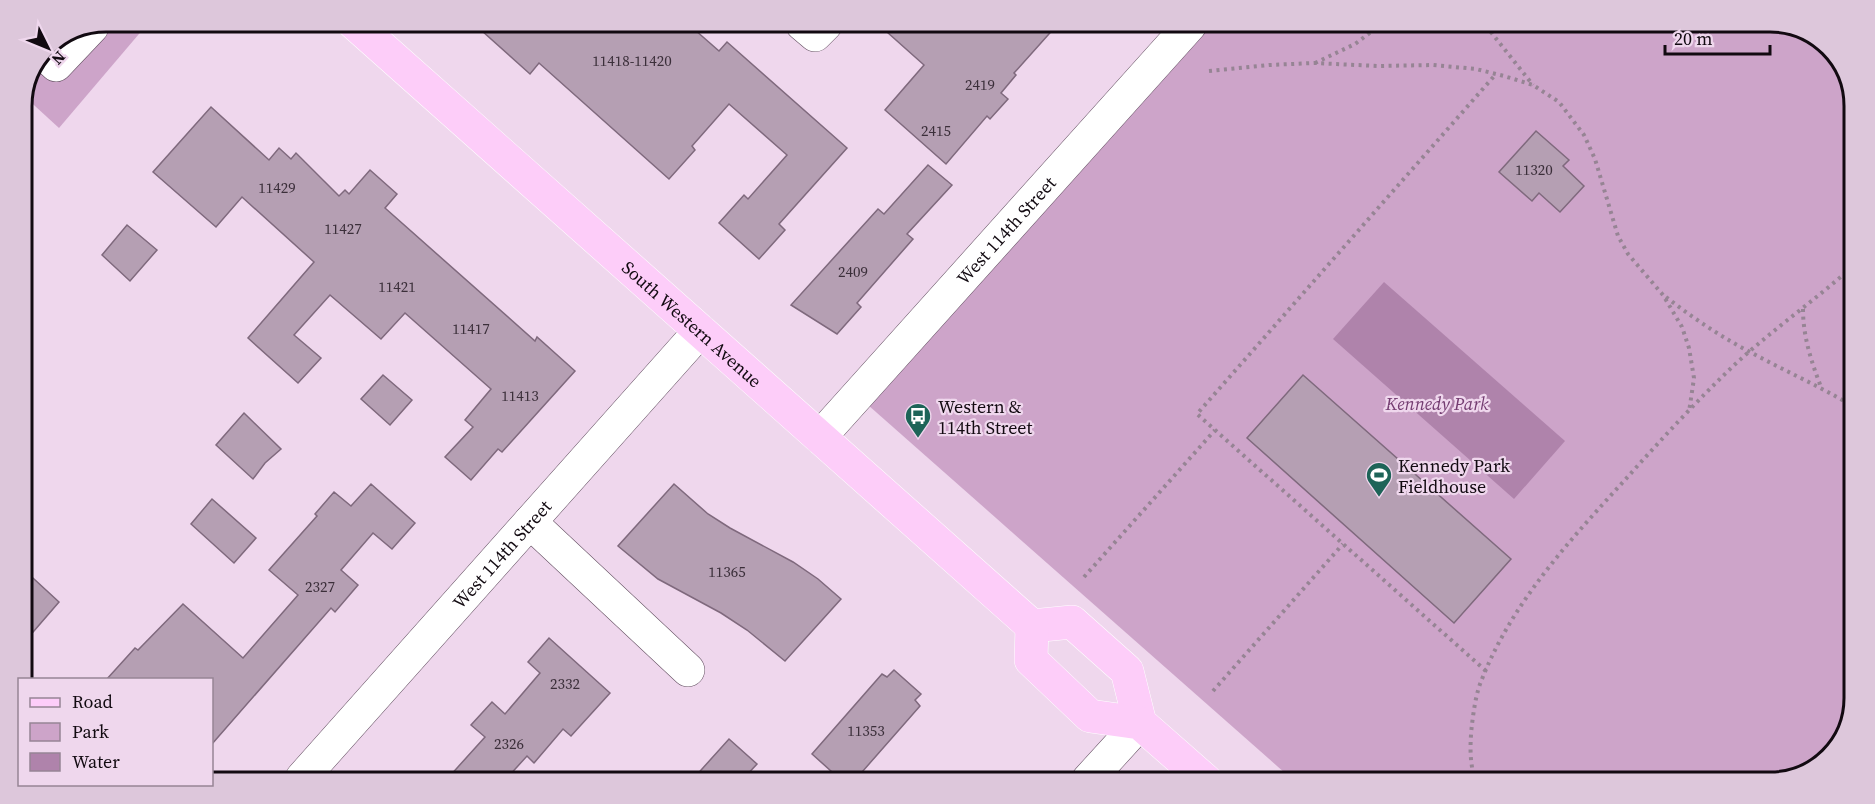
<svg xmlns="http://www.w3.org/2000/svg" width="1875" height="804" font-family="'Source Serif 4',serif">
<rect width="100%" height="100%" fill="#efd7ed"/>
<!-- green -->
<g fill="#cda4c9">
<polygon points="106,21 150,21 59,128 23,95 46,46"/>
<polygon points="1210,25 1801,27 1837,54 1854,100 1848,730 1817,769 1770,783 1294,781 868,405"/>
</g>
<!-- water -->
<polygon fill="#af83ab" points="1384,282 1565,441 1514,499 1333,339"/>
<!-- building -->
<g fill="#b59fb3" stroke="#7f697d" stroke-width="1.5">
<polygon points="472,22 687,23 719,51 727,42 847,148 779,224 785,230 759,259 719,223 744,195 748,199 787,155 729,104 692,146 695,150 669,179 539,63 530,74"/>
<polygon points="878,24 929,24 1057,25 1014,73 1016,75 1001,93 1008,99 990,119 987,116 946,164 885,110 924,65"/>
<polygon points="211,107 269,160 279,148 291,159 296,153 339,196 345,190 349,194 370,170 397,194 385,208 535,341 537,337 575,371 502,452 498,449 471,480 445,457 473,427 465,420 491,389 405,313 381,339 330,295 294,335 321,358 298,383 248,338 314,262 242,197 216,227 153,172"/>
<polygon points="1536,131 1569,160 1563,166 1584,186 1560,212 1539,193 1532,201 1499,172"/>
<polygon points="928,165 952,185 907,234 913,239 857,303 861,307 837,334 791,305 878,209 884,214"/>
<polygon points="127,225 157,250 130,281 102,255"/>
<polygon points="383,375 412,400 390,425 361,399"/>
<polygon points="1303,375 1511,559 1454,623 1247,438"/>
<polygon points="244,413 281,449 265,463 253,479 216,445"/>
<polygon points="371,484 415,523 392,549 373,533 341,570 358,585 335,612 331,608 212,744 212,680 106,680 135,648 138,650 183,604 243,658 298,595 269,570 317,516 315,514 334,492 351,506"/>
<polygon points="674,484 708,514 730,528 793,562 818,579 841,599 785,661 747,630 721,613 658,579 618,546"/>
<polygon points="212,499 256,538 234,563 191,524"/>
<polygon points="21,567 59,602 21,646"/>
<polygon points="549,638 610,693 571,736 563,729 534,763 527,756 507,778 448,778 485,737 471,725 492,702 505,714 540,673 528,662"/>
<polygon points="894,670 921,694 915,700 920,706 855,780 841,780 812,754 882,674 887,677"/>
<polygon points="729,739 757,764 743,779 693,779"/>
</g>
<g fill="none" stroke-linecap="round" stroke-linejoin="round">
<!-- minor casing -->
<g stroke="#655163" stroke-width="34">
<g id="minor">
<polyline points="802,24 815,35 826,24"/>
<polyline points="43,53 56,65 92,27"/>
<path id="s1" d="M820,437L1190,25"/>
<polyline points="530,522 688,670"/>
<path id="s2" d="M302,778L700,331"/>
<polyline points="1088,780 1140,723"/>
</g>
</g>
<!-- major casing -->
<g stroke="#fff" stroke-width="34">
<g id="major">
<path id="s3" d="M353,22L1032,626L1072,622L1127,671L1140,723"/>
<polyline points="1032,626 1031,660 1090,716 1140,723 1206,781"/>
</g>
</g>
<!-- path -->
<g stroke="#968494" stroke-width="4" stroke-dasharray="3 4.5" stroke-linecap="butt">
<polyline points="1486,26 1533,85"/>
<polyline points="1315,63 1355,44 1379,26"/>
<polyline points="1209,71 1269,65 1314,63 1378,66 1433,65 1476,69 1504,76 1533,85 1559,102 1584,135 1595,159 1618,236 1628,254 1663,295 1682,327 1689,348 1694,378 1689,412"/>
<path d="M1666,297C1693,318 1721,337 1752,353C1785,371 1819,386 1851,405"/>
<path d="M1803,309C1803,336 1811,361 1821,387"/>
<polyline points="1084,577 1215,430"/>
<polyline points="1486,671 1197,414 1496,74"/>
<polyline points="1213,691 1343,544"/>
<path d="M1476,782C1469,764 1470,742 1472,724C1474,709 1476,693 1482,679C1512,603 1569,541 1624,481C1657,444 1691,407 1727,372C1766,334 1812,303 1852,267"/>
</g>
<!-- minor -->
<use href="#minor" stroke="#fff" stroke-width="33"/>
<!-- major -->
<use href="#major" stroke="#fdcdf9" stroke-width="33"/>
</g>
<!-- icons -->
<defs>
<g id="bus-pin" transform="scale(1.35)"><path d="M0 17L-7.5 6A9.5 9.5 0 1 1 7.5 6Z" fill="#1d6458" stroke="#efd7ed"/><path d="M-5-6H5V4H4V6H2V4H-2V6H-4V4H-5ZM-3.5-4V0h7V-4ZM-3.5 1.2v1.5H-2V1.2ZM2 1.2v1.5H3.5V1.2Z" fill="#fff"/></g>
<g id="stadium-pin" transform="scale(1.35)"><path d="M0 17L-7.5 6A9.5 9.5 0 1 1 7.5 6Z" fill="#1d6458" stroke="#efd7ed"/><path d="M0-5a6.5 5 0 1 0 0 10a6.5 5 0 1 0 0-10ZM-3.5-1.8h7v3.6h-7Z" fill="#fff"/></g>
</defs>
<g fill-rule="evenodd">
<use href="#bus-pin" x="918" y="416"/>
<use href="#stadium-pin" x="1379" y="475"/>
</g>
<g text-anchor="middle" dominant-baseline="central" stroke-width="4.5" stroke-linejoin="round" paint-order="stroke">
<!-- number labels -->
<g font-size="15" fill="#3b2f3a">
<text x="632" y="60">11418-11420</text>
<text x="980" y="84">2419</text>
<text x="936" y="130">2415</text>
<text x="1534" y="169">11320</text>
<text x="277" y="187">11429</text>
<text x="343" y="228">11427</text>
<text x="853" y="271">2409</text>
<text x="397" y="286">11421</text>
<text x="471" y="328">11417</text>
<text x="520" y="395">11413</text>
<text x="727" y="571">11365</text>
<text x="320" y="586">2327</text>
<text x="565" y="683">2332</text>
<text x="866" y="730">11353</text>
<text x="509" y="743">2326</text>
</g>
<!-- street labels -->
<g font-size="18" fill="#120a11" stroke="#efd7ed">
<text stroke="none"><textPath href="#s1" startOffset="278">West 114th Street</textPath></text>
<text stroke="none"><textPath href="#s3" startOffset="454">South Western Avenue</textPath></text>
<text stroke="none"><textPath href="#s2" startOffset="300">West 114th Street</textPath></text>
</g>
<!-- park labels -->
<g font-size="18" font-style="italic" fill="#743c71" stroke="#efd7ed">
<text x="1437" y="403">Kennedy Park</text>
</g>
<!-- poi labels -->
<g font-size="18" fill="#120a11" stroke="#efd7ed" text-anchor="start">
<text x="938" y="406">Western &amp;<tspan x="938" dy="21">114th Street</tspan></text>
<text x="1398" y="465">Kennedy Park<tspan x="1398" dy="21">Fieldhouse</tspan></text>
</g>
</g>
<!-- crop -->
<path d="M0 0H1875V804H0ZM106 32H1770A74 74 0 0 1 1844 106V698A74 74 0 0 1 1770 772H106A74 74 0 0 1 32 698V106A74 74 0 0 1 106 32Z" fill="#ddc7db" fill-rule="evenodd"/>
<path fill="none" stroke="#120a11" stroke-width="3" d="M106 32H1770A74 74 0 0 1 1844 106V698A74 74 0 0 1 1770 772H106A74 74 0 0 1 32 698V106A74 74 0 0 1 106 32Z"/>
<!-- legend -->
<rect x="18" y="678" width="195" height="108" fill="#efd7ed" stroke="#978595" stroke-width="1.5"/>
<rect x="30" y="698" width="30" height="9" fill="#fdcdf9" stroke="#978595" stroke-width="1.5"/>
<text x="72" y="708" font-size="18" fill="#120a11">Road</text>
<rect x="30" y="723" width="30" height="18" fill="#cda4c9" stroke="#978595" stroke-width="1.5"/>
<text x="72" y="738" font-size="18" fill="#120a11">Park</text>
<rect x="30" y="753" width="30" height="18" fill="#af83ab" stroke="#978595" stroke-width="1.5"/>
<text x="72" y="768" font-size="18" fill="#120a11">Water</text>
<!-- north arrow -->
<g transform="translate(48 48) rotate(133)" stroke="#efd7ed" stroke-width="4.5" paint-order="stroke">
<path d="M0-4.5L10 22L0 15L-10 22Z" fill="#120a11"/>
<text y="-9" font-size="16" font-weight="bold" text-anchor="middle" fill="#120a11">N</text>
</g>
<!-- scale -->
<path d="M1665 45v9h105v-9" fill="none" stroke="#120a11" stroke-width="3"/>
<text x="1674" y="45" font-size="18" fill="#120a11" stroke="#efd7ed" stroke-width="4.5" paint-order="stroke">20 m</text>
</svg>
